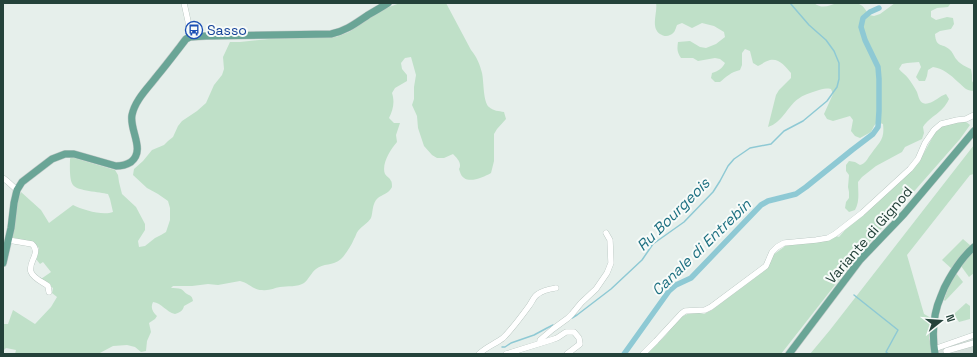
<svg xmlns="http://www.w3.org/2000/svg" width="977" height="357" font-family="'Space Grotesk',sans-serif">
<rect width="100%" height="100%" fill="#e6efeb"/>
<!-- built -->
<polygon fill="#d4dfda" points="974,336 974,354 938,354 934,349"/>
<!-- green -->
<g fill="#bfe0c8">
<path d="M400,3H446L471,50C477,57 480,65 482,73C484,82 483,102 489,107C493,111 499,111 504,112L506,119L497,129L494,134V161L491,173C482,178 464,186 460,172C458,167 460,170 460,165C460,161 456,157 453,154L444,158H437L432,155L424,146L418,128L417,116L412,105L414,99V87L416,75L411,57L405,58L401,63L402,69L407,75V81L395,88L392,93C395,102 393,110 389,118L394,123H400L396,135L397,142C391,149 381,164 385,174C387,177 390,178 391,181C392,181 392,187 392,187C391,189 390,190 388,192C384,195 379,196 376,200C372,206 373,212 371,218C368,223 362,226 358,231C356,233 356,236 354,239C351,246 346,254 341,259C333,266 323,263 316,269C311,273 309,279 304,283C298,287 287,286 280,287C274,288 269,291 262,290C253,290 249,283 240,281L218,285L208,284L192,286H173L171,288C174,288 178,288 181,289C183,290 185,293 187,294C191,296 192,296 193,301L184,306C183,311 179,313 175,314C166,312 162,303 153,302C150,308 153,312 157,316L155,319L149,323L151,332L147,341L146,351L141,352L135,347L127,345L113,346L98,354H15L16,350L6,348L3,351V324H8L13,310L35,324L51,307L57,297L52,293L53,288L41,279L51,272L43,262L40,264L36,259L39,248C32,241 20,240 11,237L18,199L21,192L41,210L49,223L73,205C83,210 103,216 113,212L110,199L108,194C100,192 77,191 73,185C69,180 70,165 70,159L71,157L115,170L118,175L119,182L122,194L136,207L145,224V230L138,241L139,247L145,246L155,238L161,235L166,232L170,220V208L168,201L158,194L147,188L133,175L134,169L143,161L152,150L164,145L168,141L173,137L178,126L182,121L197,111L206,103L214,85L222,75L224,69L223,57L230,42H240L279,38L336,37L349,32L381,10Z"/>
<path d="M656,3H814C823,10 829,5 838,3C841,2 845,3 848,3C861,3 862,4 869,15L874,16L880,14L895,3H951L948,7L937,8L931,11V17L936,20L947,17L953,18L954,24L951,29L940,31L935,34C936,48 942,43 949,49C953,52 954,57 957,60C960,64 966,67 971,69L972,75V81L974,84V91C966,91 964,87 958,82C951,75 942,68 933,67L928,70L927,76L925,81H919L916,77L921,67L919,62L907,63L902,64L899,69C901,72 906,75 908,78C911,82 915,88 917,92C919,98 920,106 929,103C934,102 940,96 946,94L949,99C942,114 931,115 923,127L924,133L922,139L905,147L902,152L876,166L862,177L858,182C858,192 860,201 855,210L849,212L845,208L846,202L849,198V192L848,187L849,175L846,171V165L849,161L855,162L860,165C866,163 867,159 871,154C879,142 885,140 883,124L877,122L874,126L871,132L860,138L855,136L851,131L853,120L850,116L833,121L827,119L824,114L833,94L831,89C825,88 822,89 816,91C810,93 803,95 798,99C787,107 782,123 768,127L776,95L779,90L791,78V73C786,67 779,58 770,60C766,61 762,64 758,66L753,63L750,51L745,49L742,53V65L740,70C731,72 726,77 720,82H715L711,78L712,73C718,71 722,69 725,63L720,59L715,58L698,61L693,58H681C677,52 677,49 678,42L690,41L700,47L706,48L716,44L725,37L724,32L714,26L702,23L692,28L682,23L677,25C675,30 675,33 670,35C667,37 663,36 660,34C650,27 658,12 656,3Z"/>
<path d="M965,121L970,125L960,139L860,253L781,354H646C652,348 659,343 664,337C677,323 682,308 704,314L712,310L768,268L773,255L784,247L785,245L836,236L839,237L845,230L864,214L919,162L936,131L942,126L955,122Z"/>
<polygon points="974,145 974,174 970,175 907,255 924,314 931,318 929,338 934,354 810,354 830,330"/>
<polygon points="963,239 971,246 952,269 942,260"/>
<polygon points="974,251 974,273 969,277 961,266 969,255"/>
<polygon points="956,273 963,282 945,301 944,300 948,288"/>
<polygon points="966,303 970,306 970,319 959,322 954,314"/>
</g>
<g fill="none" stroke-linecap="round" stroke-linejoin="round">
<!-- stream -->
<g stroke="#8ec9d4" stroke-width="1.5">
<polyline points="854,295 898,330 886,352 889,354"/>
<polyline points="572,318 577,315 611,289 642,260 653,244 684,222 713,192 720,181 728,166 734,159 750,148 771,144 784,131 803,121 827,101 837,87 839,79 839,63 834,51 826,40 809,25 790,3"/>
<polyline points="502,347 505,347 511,343 534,335 547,328 553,325"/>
</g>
<!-- canal -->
<polyline stroke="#8ec9d4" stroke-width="5.5" points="624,354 669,291 676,285 691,278 761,205 768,201 796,194 806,187 852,150 873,134 878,127 879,111 879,79 878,67 865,40 861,27 863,18 870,12 879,8"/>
<!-- minor casing -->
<g stroke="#a8b8b2" stroke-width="6">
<g id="minor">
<polyline points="184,3 188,21 190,37"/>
<polyline points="3,178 7,181 17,190"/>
<path d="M8,240L32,244C42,253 27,263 31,272C34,279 43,282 48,286L49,292"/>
<polyline points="540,343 540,340 553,329 568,318 572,314 581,303 596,289 607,273 611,263 610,240 606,233"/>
<polyline points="934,349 974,335"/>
<path d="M479,354C486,347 495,344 503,338C512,329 521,317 529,306C532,302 534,296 538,294C543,290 550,289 556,288"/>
<polyline points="506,354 551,340 557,338 566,332 574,332 579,338 580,344 567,354"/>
<polyline points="643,354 656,341 681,314 685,311 705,310 711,307 766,266 772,252 777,247 784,243 816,240 828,238 835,234 862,213 910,169 918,159 925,143 934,130 941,124 957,120 966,119 974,115"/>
<polyline points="947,354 946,351 974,343"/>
</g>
</g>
<!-- major casing -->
<g stroke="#c2cac8" stroke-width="8">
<g id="major">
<path d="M3,263L11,228L14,203L17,190L22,182L35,172L52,159L65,154H74L116,166C122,166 126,165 131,162C146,150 129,130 132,115C135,100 148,88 157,76C167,64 176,52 186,39L190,37L206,36L331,34C346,31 356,23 368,15C375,11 382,7 388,3"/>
<polyline points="789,354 860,260 904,214 974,131"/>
<path d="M935,354C932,335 933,314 941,296C943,290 946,284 949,279C956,267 963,256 974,247"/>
</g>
</g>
<!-- minor -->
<use href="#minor" stroke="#fff" stroke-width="5.5"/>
<!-- major -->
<use href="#major" stroke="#6aa596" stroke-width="7"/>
</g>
<!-- icons -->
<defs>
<g id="bus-ring" transform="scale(0.9)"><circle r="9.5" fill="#f7fbf9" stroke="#1a4fb4" stroke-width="1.5"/><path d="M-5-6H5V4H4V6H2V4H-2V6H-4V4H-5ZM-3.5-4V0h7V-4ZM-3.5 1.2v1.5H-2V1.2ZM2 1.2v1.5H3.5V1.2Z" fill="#1a4fb4"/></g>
</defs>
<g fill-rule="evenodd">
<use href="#bus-ring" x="194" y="30"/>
</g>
<g text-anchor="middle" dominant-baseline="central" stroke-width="4" stroke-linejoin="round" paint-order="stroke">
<!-- transit labels -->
<g font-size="14" fill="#164399" stroke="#f7fbf9" text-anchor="start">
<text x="207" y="30">Sasso</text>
</g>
<!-- street labels -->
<g font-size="14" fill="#24423a" stroke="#f7fbf9">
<text transform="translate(869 235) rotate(-49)">Variante di Gignod</text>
</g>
<!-- water labels -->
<g font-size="15" font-style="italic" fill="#1c6f80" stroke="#f7fbf9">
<text transform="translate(673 214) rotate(-45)">Ru Bourgeois</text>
<text transform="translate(701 247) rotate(-44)">Canale di Entrebin</text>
</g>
</g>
<!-- border -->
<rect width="977" height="357" fill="none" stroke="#24423a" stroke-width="8"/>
<!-- north arrow -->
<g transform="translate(941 321) rotate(73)" stroke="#f7fbf9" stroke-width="3" paint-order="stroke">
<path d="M0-3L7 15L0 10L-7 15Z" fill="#24423a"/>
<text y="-6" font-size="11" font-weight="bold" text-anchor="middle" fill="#24423a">N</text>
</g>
</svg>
